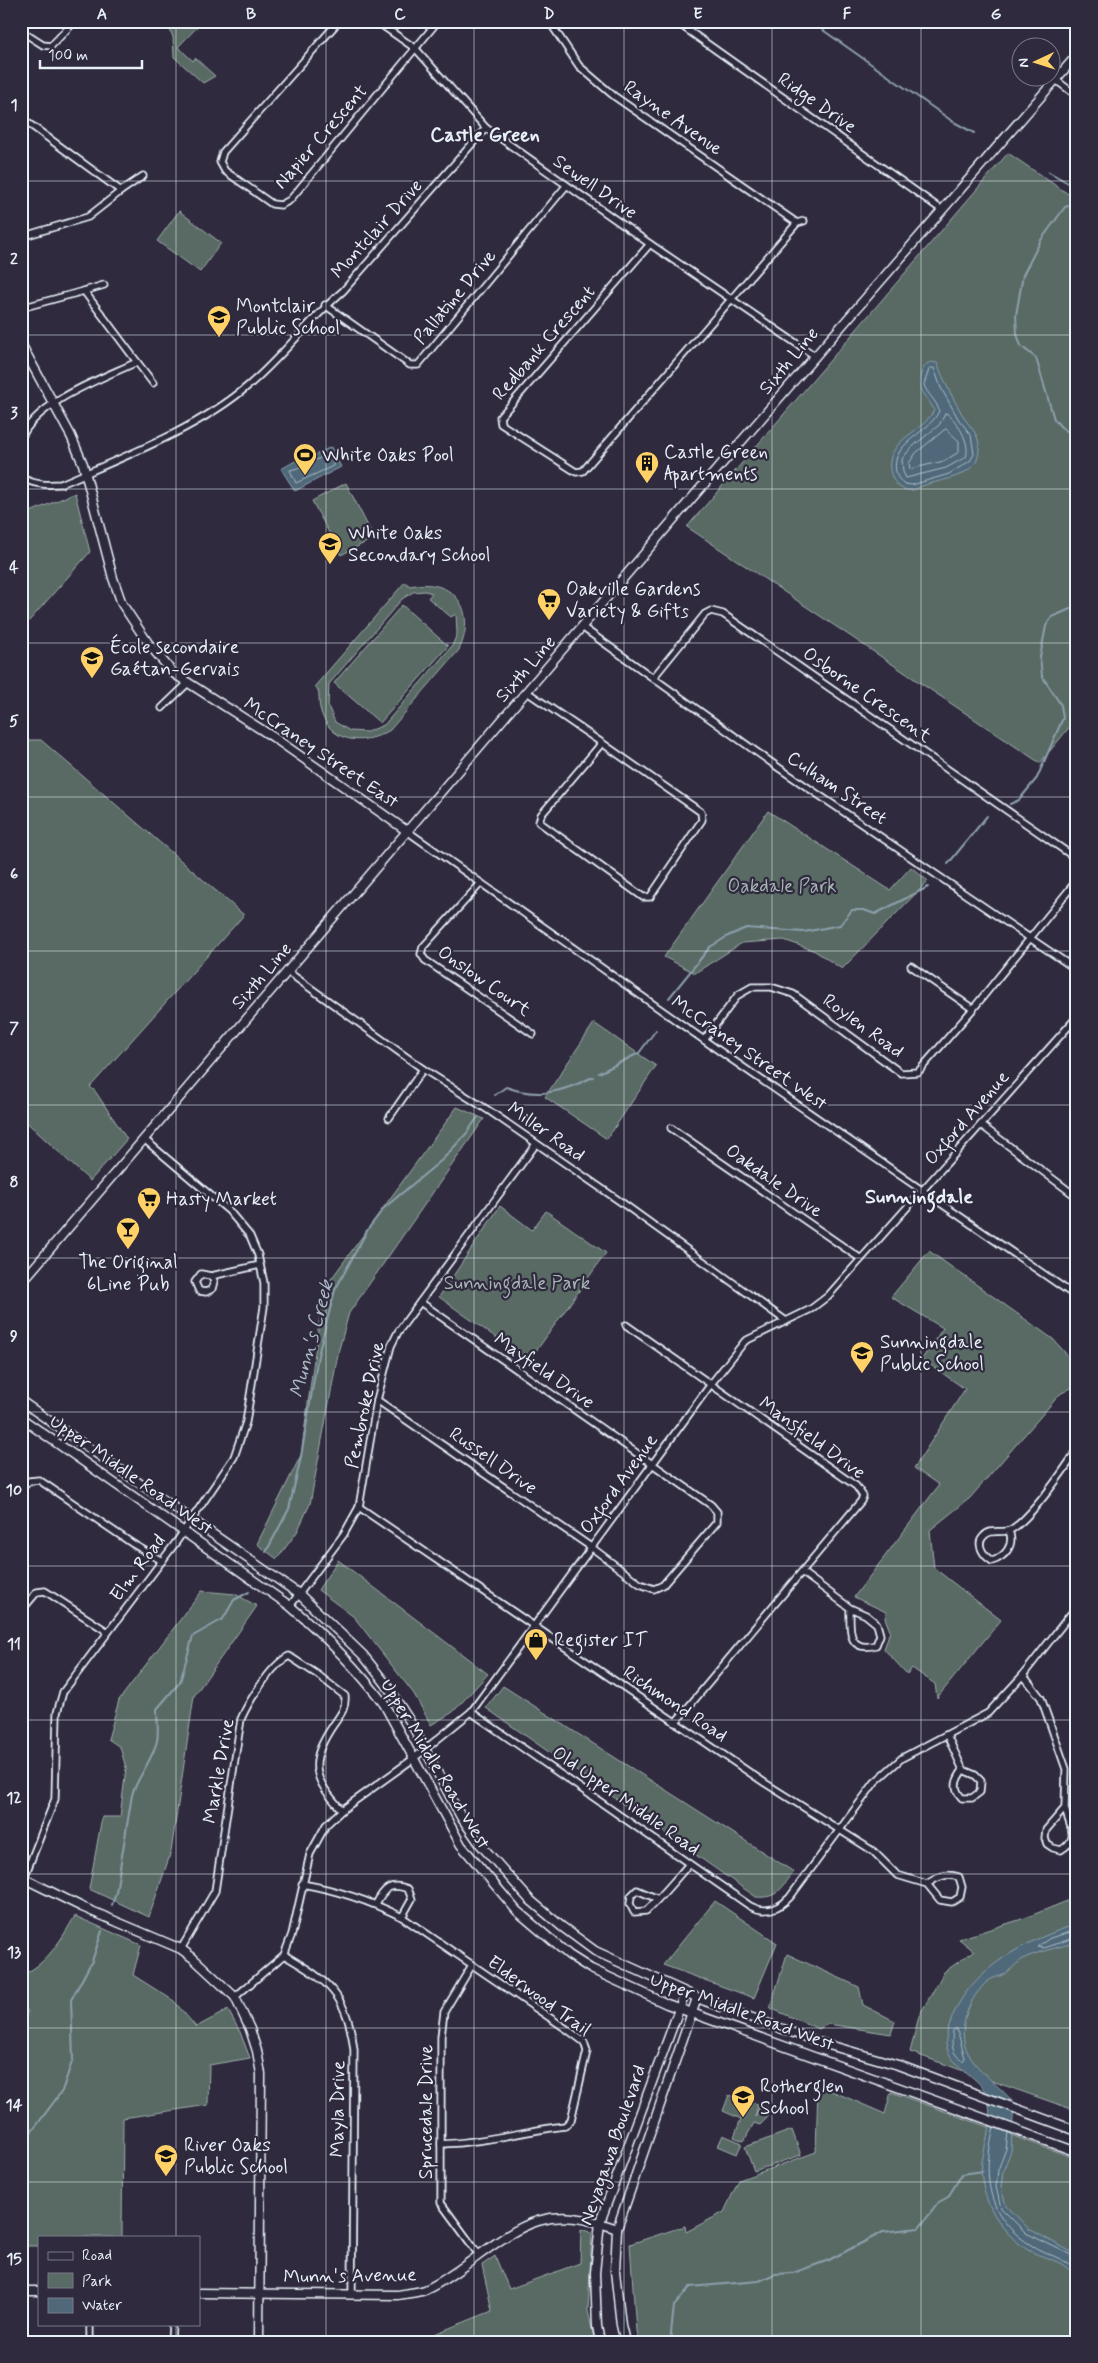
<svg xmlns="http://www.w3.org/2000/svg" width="1098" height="2363" font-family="Mynerve,sans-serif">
<rect width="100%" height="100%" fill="#2f2a3d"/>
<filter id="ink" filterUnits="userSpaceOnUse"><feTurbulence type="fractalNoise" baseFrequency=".02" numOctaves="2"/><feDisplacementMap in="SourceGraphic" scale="10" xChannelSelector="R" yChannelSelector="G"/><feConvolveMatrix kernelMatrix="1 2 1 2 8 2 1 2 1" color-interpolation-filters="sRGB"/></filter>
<g filter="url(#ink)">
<!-- green -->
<g fill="#586b64" stroke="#a0aeae" fill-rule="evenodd">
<polygon points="178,21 203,21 178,47 193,61 195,58 215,76 203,83 174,57 173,37 170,30"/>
<polygon points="1008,153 1077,200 1077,718 1040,763 687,527"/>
<polygon points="179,211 221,243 200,272 157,241"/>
<polygon points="346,483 374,538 341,555 312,501"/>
<polygon points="75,493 90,552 21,630 21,516"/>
<path d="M405,582L410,586C454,577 478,610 459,650L390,730C363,747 328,743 320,708C318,700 321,692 315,686ZM425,591L432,593L428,598L451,617L456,614L457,634L452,646L384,725L367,732L350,731L335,722L328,706L329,684L402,599L413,592Z"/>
<polygon points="402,605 448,646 380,723 334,683"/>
<polygon points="21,737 24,740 41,740 244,915 90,1087 95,1091 127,1139 90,1181 21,1117"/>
<polygon points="768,811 890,890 911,867 928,881 842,969 815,951 784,940 742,943 695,973 664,957"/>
<polygon points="594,1023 656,1066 607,1139 545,1097"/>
<polygon points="457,1107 484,1119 349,1313 339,1349 310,1504 297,1532 277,1559 257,1544 301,1455 320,1315 326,1286"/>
<polygon points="500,1206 532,1230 546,1211 606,1253 529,1361 439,1297"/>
<polygon points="929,1251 1053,1339 1077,1366 1077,1385 1060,1394 970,1498 930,1530 934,1568 1001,1620 937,1698 935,1684 912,1668 907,1674 884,1649 890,1631 885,1618 886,1612 854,1597 939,1485 914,1468 965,1389 922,1359 943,1328 891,1297"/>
<polygon points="338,1560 488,1674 453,1712 431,1725 414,1694 354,1617 318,1590"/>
<polygon points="202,1591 235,1594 257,1606 194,1696 171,1852 149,1917 89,1889 102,1817 120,1817 126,1768 120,1747 108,1739 119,1700"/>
<path d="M503,1686L794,1872C781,1888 778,1899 756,1897L486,1708Z"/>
<polygon points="1077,1897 1077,2111 910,2052 919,2016 944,1972 974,1951 959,1939 1025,1918"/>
<polygon points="715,1901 777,1943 754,1998 663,1965"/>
<path d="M75,1916L141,1945L133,1975L174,2001L196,2027L228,2010L240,2032L250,2058L209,2065L208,2105L123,2118L122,2237H39V2246H21V2029L28,2011L21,2009V1975C46,1966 62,1938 75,1916Z"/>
<polygon points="787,1954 859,1987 863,2005 895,2021 891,2034 828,2024 819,2029 770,2008"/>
<polygon points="818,2085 885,2114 891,2092 1077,2159 1077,2342 639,2342 636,2331 630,2244 685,2226 686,2232 724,2212 739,2180 816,2152"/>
<polygon points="729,2095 758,2104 755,2117 760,2105 768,2108 767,2118 760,2125 754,2123 744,2141 734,2137 741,2119 723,2111"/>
<polygon points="792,2130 801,2155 754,2171 745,2147"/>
<polygon points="723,2135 742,2143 737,2154 718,2146"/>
<polygon points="581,2229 592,2233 588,2311 595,2342 421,2342 432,2335 492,2311 482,2265 495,2256 509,2289 580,2263"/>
</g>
<!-- water -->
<g fill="#50697a" stroke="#8d9fac">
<path d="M931,362L937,363C944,381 952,397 962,414C968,426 979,432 979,447C979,452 978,461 974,465C961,479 939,480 922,486C919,487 915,490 912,490C896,492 888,474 890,461C894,437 925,430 934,410C927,394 916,395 921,374C923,368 925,364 931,362Z"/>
<polygon points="331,447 341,467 295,491 281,469 297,460 299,463"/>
<path d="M1077,1924V1942C1061,1947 1044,1950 1029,1956C1019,1960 1014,1967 1005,1974C1000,1977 993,1977 988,1981C969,1997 956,2029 968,2053C976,2070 1001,2087 1014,2103L1011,2151L1003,2171L1001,2188L1006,2205L1029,2229L1077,2255V2278C1072,2275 1070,2270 1066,2267C1056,2259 1040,2257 1028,2250C999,2232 975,2192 983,2156C987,2136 994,2114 986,2093C978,2076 949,2066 946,2044C945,2036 950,2023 953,2015C974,1966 1028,1940 1077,1924Z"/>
</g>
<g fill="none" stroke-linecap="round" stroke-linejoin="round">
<!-- shore -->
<g stroke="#abbbc6" stroke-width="1">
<path d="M930,368H934L941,388L959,420L971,435L974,454L970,461L949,474L912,485L905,484C900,481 897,477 896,472C890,442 929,434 939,411C937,400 927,395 924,385Z"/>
<path d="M946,413C957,420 971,443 966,457L946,468L906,478L903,472L902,459L911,448L939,425Z"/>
<polygon points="946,429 959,441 959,452 944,461 910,469 909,463 916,453"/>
<polygon points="327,455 333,463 333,466 296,483 290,470 302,467"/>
<polyline points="1077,1930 1050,1938 1037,1947 1043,1948 1077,1937"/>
<path d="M957,2029L965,2058L963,2061C951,2054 951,2043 953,2031Z"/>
<path d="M994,2127C982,2175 986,2217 1031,2245C1046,2255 1064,2257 1077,2271"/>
<polyline points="1008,2132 1006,2149 998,2170 996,2187 1001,2208 1026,2233 1077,2258"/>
</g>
<!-- stream -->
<g stroke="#8d9fac" stroke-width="2">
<polyline points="810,21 952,121 974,133"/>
<polyline points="1049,172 1077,188"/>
<polyline points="1077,203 1065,207 1041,240 1023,275 1016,315 1017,334 1021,346 1036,358 1054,419 1061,427 1077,438"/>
<polyline points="1010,804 1019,800 1037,778 1063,718 1061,705 1042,676 1040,657 1046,626 1052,617 1077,606"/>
<polyline points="948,864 987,816"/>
<polyline points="669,998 710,947 728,936 746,928 804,932 840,925 852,910 864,910 875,914 928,887"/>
<polyline points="599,1073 639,1053 656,1030"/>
<path d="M495,1095L506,1087C539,1099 562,1092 593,1077"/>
<polyline points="266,1552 289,1509 301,1457 318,1355 335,1290 368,1229 384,1208 443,1159 466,1134 478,1117"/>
<path d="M112,1905L116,1892L132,1795C138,1776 152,1761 157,1741C159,1731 157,1718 157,1709L180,1682L193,1636L223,1619L234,1600L249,1592"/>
<polyline points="21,2142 30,2134 62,2091 73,2059 71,2000 92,1961 102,1931"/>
<polyline points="670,2342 674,2306 690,2287 759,2281 775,2274 793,2273 829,2260 883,2232 919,2228 939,2202 948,2197 962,2174 983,2171"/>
</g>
<!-- street casing -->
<g stroke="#e8f1f8" stroke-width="9">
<g id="street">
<polyline points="339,21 223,152 220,162 225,171 272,204 281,205 290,200 438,21"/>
<polyline points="376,21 416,49 486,128 650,244 815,356"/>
<polyline points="549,21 579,66 614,96 797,223 804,221"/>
<polyline points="675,21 942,210"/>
<polyline points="21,31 43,45 51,46 75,21"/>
<polyline points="1056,80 1077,96"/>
<polyline points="21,118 121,191 88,217 21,237"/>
<polyline points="121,191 143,176"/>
<polyline points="650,244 500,417 501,424 576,472 583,471 797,223"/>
<polyline points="84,291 104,285"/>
<polyline points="325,305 410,365 418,365 566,186"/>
<path d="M21,308L84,291L137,362C103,378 35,402 21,439"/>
<polyline points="137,362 153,383"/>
<path d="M21,477C34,485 46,485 61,484C121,458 200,428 249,385C283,356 309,320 343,291L486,128"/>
<polyline points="582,627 779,768 1077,970"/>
<polyline points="653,678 705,614 711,611 723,614 1077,859"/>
<polyline points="527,692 602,743 541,815 539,822 643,897 650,897 702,820 701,812 602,743"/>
<polyline points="162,708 188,683"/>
<polyline points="407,831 721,1052 1077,1297"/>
<polyline points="481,883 423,947 421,954 425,960 533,1034"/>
<polyline points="911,966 973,1009"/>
<polyline points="288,972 423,1069 491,1112 621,1202 786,1321"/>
<polyline points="704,1040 738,995 752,987 771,987 793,994 901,1073 918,1072 973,1009 1077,880"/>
<polyline points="389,1118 423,1069"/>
<polyline points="981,1125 1077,1197"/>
<polyline points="671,1128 861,1259"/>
<polyline points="211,1276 214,1281 212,1289 206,1292 199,1291 195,1282 201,1274 211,1276 260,1265"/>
<polyline points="626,1325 856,1486 863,1496 861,1501 675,1723"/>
<polyline points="377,1400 591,1547 640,1584 654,1589 663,1585 717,1522 717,1512 711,1505 420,1302"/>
<polyline points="21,1489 29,1481 39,1480 133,1544 162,1561"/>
<path d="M359,1507L765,1783L873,1851L897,1875L927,1884L940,1900L952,1902L960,1897L962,1887L959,1877C946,1873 939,1876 927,1884"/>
<path d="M1009,1531C1015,1545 1005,1557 992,1561C984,1556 975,1544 984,1536C991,1528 1001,1534 1010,1530C1028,1522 1065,1469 1077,1450"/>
<path d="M803,1573L850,1608L866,1615L877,1624L880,1635L876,1645C847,1653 850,1629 850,1608"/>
<polyline points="290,1606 344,1534 359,1507 377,1400 391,1346 398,1332 536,1144"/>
<polyline points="21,1611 37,1592 45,1591 108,1632"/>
<path d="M1023,1675L1041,1698L1066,1769L1065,1808L1046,1830L1045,1838L1047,1844L1053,1848L1061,1850C1081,1838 1069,1827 1065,1808"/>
<path d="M471,1712L750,1906C765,1914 779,1909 790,1897L875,1782L902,1758L988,1713L1023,1675L1077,1606"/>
<path d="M947,1735L963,1770L975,1775L981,1781L980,1792L972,1798H962C953,1788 955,1781 963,1770"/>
<polyline points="24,1878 55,1799 57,1713 63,1692 177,1541 234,1457 246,1422 264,1307 264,1283 258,1255 250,1236 229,1211 144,1139"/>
<path d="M302,1884C337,1890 370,1901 402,1917L412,1899L408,1889C391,1882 384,1888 376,1904"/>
<path d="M658,1899L637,1890L631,1896L630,1904L634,1912L646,1911C662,1896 675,1880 689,1864"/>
<path d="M402,1917L568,2030L584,2042L587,2051L571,2120L565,2126C523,2131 483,2143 441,2144"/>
<path d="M181,1949L215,1891L241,1719C249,1701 271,1665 289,1656L318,1675L345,1696C346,1708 341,1714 334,1724C308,1762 312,1778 342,1810"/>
<path d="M284,1955C329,1981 348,1996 354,2050L352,2294"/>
<polyline points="472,1965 444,2012 441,2037 441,2203 479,2255"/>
<polyline points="235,1997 284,1955 292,1934 310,1854 326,1825 342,1810 413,1759 471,1712 711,1384 745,1341 811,1309 828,1296 1077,1017"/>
<polyline points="90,2342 90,2324"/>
<polyline points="171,2342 172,2324"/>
</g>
</g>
<!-- secondary casing -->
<g stroke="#e8f1f8" stroke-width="11">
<g id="secondary">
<polyline points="21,344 71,436 83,464 113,578 122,604 148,643 173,673 273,737 407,831"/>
<polyline points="21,1283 679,513 1077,55"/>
<polyline points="21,1401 299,1594 363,1655 386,1684 411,1723 461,1817 480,1844 529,1899 561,1926 595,1951 705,2001 822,2043 898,2065 1077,2131"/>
<path d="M21,1418L290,1606C325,1636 356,1667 384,1704L461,1845L517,1911L569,1955L591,1969L667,2004L1077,2152"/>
<polyline points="21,1877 82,1907 181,1949 193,1958 235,1997 250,2029 257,2051 261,2074 259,2342"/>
<polyline points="21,2291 39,2291"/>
<path d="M199,2293L398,2295C407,2293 416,2293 425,2290C439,2284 451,2275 464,2266C521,2225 545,2202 617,2229"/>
<polyline points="600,2342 597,2326 595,2273 600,2222 685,1993"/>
<polyline points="625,2342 621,2325 615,2271 617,2229 697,1998"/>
</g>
</g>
<!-- street -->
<use href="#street" stroke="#2f2a3d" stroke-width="5.5"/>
<!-- secondary -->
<use href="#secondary" stroke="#2f2a3d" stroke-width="8"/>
</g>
</g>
<!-- grid -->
<path fill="none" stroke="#e8f1f8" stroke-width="1" stroke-opacity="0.55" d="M176,21V2237M326,21V2342M474,21V2342M624,21V2342M772,21V2342M921,21V2342M21,181H1077M21,335H1077M21,489H1077M21,643H1077M21,797H1077M21,951H1077M21,1105H1077M21,1258H1077M21,1412H1077M21,1566H1077M21,1720H1077M21,1874H1077M21,2028H1077M21,2182H1077M176,2324V2342"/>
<!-- icons -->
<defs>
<g id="school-pin" transform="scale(1.25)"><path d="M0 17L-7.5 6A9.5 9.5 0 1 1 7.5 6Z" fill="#ffd166" stroke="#2f2a3d"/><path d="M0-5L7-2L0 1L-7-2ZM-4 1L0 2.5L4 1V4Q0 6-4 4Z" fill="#111"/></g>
<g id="stadium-pin" transform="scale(1.25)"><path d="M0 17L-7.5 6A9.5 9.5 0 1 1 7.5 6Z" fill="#ffd166" stroke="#2f2a3d"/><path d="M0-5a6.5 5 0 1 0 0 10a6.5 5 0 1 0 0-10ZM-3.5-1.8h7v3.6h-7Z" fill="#111"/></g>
<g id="building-pin" transform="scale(1.25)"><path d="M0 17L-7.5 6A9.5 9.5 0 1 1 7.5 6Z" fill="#ffd166" stroke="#2f2a3d"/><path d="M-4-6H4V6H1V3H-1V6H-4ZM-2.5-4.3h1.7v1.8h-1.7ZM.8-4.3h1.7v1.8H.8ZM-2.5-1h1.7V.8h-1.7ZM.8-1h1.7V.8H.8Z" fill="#111"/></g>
<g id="supermarket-pin" transform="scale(1.25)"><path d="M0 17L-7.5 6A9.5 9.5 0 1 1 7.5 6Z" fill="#ffd166" stroke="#2f2a3d"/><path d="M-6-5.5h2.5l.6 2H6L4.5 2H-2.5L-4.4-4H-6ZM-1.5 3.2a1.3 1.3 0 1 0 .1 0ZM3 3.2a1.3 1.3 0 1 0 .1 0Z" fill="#111"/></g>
<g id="bar-pin" transform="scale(1.25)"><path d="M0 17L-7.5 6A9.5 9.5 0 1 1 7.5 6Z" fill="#ffd166" stroke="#2f2a3d"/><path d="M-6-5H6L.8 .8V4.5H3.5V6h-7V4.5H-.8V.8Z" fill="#111"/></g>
<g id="shop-pin" transform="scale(1.25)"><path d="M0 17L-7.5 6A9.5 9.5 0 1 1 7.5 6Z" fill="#ffd166" stroke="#2f2a3d"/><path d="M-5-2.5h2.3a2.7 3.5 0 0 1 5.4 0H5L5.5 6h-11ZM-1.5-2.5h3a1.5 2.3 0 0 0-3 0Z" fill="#111"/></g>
</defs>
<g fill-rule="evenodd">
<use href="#school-pin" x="219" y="317"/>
<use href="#stadium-pin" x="305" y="455"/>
<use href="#building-pin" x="647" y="463"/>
<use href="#school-pin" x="330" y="544"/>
<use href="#supermarket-pin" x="549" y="600"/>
<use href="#school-pin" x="92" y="658"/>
<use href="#supermarket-pin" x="149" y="1199"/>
<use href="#bar-pin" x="128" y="1229"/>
<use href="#school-pin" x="862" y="1353"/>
<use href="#shop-pin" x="536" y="1640"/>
<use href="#school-pin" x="743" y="2097"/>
<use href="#school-pin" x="166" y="2156"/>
</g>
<g text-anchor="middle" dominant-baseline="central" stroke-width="4.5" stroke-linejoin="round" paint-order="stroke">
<!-- street labels -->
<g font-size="19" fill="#e8f1f8" stroke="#2f2a3d">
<text transform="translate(817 103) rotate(35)">Ridge Drive</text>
<text transform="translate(673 118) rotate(35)">Rayne Avenue</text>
<text transform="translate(321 137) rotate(-49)">Napier Crescent</text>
<text transform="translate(595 187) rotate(35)">Sewell Drive</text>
<text transform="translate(377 229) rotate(-48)">Montclair Drive</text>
<text transform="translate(455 297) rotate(-50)">Pallatine Drive</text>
<text transform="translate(544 343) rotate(-49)">Redbank Crescent</text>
<text transform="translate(789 361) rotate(-50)">Sixth Line</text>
<text transform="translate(526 669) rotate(-49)">Sixth Line</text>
<text transform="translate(867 695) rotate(35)">Osborne Crescent</text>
<text transform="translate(321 753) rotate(34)">McCraney Street East</text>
<text transform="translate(837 788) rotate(34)">Culham Street</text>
<text transform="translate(262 976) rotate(-49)">Sixth Line</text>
<text transform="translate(484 981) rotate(35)">Onslow Court</text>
<text transform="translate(863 1026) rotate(36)">Roylen Road</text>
<text transform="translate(749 1053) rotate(35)">McCraney Street West</text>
<text transform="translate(967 1118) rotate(-49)">Oxford Avenue</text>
<text transform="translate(546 1132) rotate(35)">Miller Road</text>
<text transform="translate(774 1181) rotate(35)">Oakdale Drive</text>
<text transform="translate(544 1371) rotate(35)">Mayfield Drive</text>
<text transform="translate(365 1405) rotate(-78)">Pembroke Drive</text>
<text transform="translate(812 1438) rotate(36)">Mansfield Drive</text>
<text transform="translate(493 1461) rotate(35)">Russell Drive</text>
<text transform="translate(131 1475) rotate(35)">Upper Middle Road West</text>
<text transform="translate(619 1484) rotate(-54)">Oxford Avenue</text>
<text transform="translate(138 1568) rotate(-53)">Elm Road</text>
<text transform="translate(675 1704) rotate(34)">Richmond Road</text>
<text transform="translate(435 1764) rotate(59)">Upper Middle Road West</text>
<text transform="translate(219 1771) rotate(-80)">Markle Drive</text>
<text transform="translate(626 1801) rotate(35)">Old Upper Middle Road</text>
<text transform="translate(539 1996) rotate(36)">Elderwood Trail</text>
<text transform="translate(742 2012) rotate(20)">Upper Middle Road West</text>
<text transform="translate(338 2109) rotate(-89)">Mayla Drive</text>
<text transform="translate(426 2112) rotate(-90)">Sprucedale Drive</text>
<text transform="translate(613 2145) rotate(-71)">Neyagawa Boulevard</text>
<text transform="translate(350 2276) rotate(-1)">Munn's Avenue</text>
</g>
<!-- poi labels -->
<g font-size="19" fill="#e8f1f8" stroke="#2f2a3d" text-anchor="start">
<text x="236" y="306">Montclair<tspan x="236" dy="22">Public School</tspan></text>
<text x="664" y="452">Castle Green<tspan x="664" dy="22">Apartments</tspan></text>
<text x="322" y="455">White Oaks Pool</text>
<text x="348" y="533">White Oaks<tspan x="348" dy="22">Secondary School</tspan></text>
<text x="566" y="589">Oakville Gardens<tspan x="566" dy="22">Variety &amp; Gifts</tspan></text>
<text x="110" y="647">École secondaire<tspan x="110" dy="22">Gaétan-Gervais</tspan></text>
<text x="166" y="1199">Hasty Market</text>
<text x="128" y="1262" text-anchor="middle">The Original<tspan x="128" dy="22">6Line Pub</tspan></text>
<text x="880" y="1342">Sunningdale<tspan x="880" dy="22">Public School</tspan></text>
<text x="554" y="1640">Register IT</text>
<text x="760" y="2086">Rotherglen<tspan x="760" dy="22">School</tspan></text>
<text x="184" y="2145">River Oaks<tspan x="184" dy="22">Public School</tspan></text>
</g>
<!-- park labels -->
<g font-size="19" fill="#a7b5b5" stroke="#2f2a3d">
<text x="782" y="886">Oakdale Park</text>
<text x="517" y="1283">Sunningdale Park</text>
</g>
<!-- neighbourhood labels -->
<g font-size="20" font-weight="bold" fill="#e8f1f8" stroke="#2f2a3d">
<text x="485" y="135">Castle Green</text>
<text x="919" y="1197">Sunningdale</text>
</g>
<!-- water labels -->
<g font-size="20" font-style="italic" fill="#abbbc6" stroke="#2f2a3d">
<text transform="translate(312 1339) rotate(-75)">Munn's Creek</text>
</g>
</g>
<!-- margin -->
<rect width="1098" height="2363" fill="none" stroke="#2f2a3d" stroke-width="55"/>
<!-- legend -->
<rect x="38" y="2236" width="162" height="90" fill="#2f2a3d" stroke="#797a88"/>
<rect x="48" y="2252" width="25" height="8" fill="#2f2a3d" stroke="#797a88"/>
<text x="82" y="2260" font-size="15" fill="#e8f1f8">Road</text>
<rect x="48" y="2273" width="25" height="15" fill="#586b64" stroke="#797a88"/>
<text x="82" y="2286" font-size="15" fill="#e8f1f8">Park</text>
<rect x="48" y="2298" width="25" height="15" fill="#50697a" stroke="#797a88"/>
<text x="82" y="2310" font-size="15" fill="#e8f1f8">Water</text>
<!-- north arrow -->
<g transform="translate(1036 62) rotate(266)"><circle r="24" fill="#2f2a3d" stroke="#797a88"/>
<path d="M0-4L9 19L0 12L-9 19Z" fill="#ffd166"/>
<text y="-8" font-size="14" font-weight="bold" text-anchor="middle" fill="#e8f1f8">N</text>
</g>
<!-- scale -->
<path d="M40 60v8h102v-8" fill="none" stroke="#e8f1f8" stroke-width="2.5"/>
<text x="48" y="60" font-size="15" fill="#e8f1f8" stroke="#2f2a3d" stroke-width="4" paint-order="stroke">100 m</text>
<rect x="28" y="28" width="1042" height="2308" fill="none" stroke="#e8f1f8" stroke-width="2"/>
<g font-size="16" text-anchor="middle" font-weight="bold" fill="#e8f1f8">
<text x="102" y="19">A</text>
<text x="251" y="19">B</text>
<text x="400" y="19">C</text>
<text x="549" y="19">D</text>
<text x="698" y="19">E</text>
<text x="847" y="19">F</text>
<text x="996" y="19">G</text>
<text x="14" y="110">1</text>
<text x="14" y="264">2</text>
<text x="14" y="418">3</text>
<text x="14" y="572">4</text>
<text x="14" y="726">5</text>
<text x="14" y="879">6</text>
<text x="14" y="1033">7</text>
<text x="14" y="1187">8</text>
<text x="14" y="1341">9</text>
<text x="14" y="1495">10</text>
<text x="14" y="1649">11</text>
<text x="14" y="1803">12</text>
<text x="14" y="1957">13</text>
<text x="14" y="2110">14</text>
<text x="14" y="2264">15</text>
</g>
</svg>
